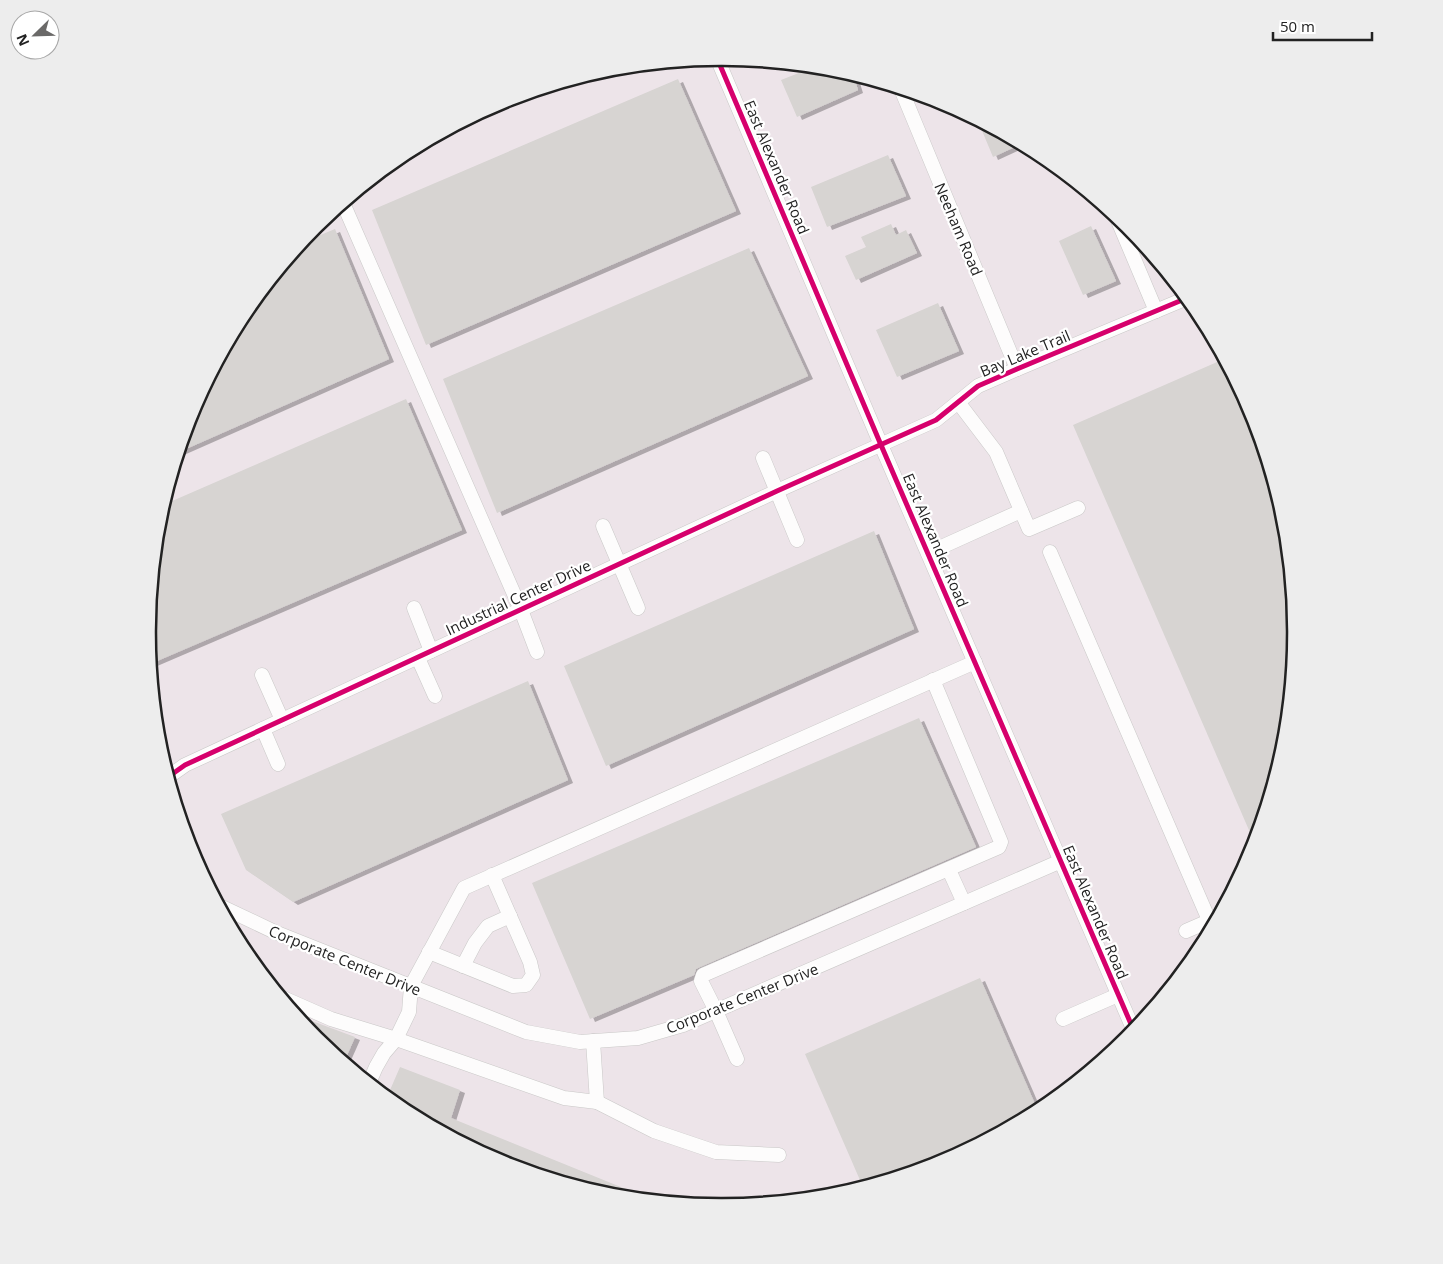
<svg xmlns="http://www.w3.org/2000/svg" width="1443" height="1264" font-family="'Open Sans',sans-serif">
<defs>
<filter id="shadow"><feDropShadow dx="5" dy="3" stdDeviation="0" flood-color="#0004"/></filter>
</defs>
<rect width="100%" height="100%" fill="#f0eeeb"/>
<!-- industrial -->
<circle fill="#ede4e9" cx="721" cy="632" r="573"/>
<!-- building -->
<g fill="#d7d4d2" filter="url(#shadow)">
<polygon points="814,67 834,69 853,74 858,90 797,117 781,80"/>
<polygon points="678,79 736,211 426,345 372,210"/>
<polygon points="978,121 1021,144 993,157"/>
<polygon points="888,155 906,196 827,227 811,187"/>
<polygon points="891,224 896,235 906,230 917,253 856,280 845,256 866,247 861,237"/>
<polygon points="1091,226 1116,281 1083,295 1059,241"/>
<polygon points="335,229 389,359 179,452 191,412 244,313 301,243"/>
<polygon points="749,248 808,376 497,513 443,379"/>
<polygon points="938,303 959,351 897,377 876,330"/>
<polygon points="1224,359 1252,412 1285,520 1296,632 1285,744 1255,844 1073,425"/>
<polygon points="406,399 462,530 150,664 147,632 158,520 163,505"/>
<polygon points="874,531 914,629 606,766 564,666"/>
<polygon points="528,681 568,780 293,902 246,870 221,814"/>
<polygon points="919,718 976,847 700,967 696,969 694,975 590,1019 532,883"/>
<polygon points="980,978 1038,1111 941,1163 863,1187 805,1054"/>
<polygon points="296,1015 355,1037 344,1062 315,1038"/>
<polygon points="400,1067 460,1090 451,1118 643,1196 643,1199 609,1195 501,1163 402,1110 387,1097"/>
</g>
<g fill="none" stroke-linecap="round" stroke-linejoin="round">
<!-- minor casing -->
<g stroke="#c9c8c7" stroke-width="15">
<g id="minor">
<polyline points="717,58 881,445 1134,1031"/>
<polyline points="901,89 1017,369"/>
<polyline points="343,203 521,610 537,652"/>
<polyline points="1116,216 1156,311"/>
<polyline points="958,402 996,452 1029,529 1078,508"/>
<polyline points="763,458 797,540"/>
<polyline points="603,526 638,608"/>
<polyline points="1050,552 1212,927"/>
<polyline points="928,553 1021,511"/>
<polyline points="414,608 431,651"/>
<polyline points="418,658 435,696"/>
<polyline points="262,675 282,720"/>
<polyline points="263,729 278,764"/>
<polyline points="168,777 185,765 777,491 936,420 978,386 1017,369 1187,298"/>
<polyline points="949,870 964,903"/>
<polyline points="220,906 277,933 526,1032 580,1042 638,1038 683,1025 1061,861"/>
<polyline points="1186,931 1209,921"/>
<polyline points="429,952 513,986 526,985 533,975 530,962 492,875"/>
<polyline points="463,966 475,943 488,926 510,916"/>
<polyline points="281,997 331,1019 396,1039 564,1098 597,1102 593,1041"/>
<polyline points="1063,1019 1118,995"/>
<polyline points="737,1059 716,1011 701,981 703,975 999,847 1001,842 933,680"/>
<polyline points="369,1083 376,1067 384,1053 396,1039 409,1012 411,986 464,888 975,662"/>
<polyline points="597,1102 654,1131 716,1152 779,1155"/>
</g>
</g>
<!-- minor -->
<use href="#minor" stroke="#fdfcfc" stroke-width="14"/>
<!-- cycleway casing -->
<g stroke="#fff" stroke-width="8">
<g id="cycleway">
<polyline points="717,58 881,445 1134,1031"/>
<polyline points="168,777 185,765 777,491 936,420 978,386 1017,369 1187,298"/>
</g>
</g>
<!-- cycleway -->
<use href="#cycleway" stroke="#d6006c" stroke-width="5"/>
</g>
<g text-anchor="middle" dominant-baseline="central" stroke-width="4.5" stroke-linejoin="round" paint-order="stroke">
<!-- street labels -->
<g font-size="15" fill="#222" stroke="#fff">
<text transform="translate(777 167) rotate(67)">East Alexander Road</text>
<text transform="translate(959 229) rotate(67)">Neeham Road</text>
<text transform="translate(1025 353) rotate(-23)">Bay Lake Trail</text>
<text transform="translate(936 540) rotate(67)">East Alexander Road</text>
<text transform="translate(518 597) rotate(-25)">Industrial Center Drive</text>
<text transform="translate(1096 912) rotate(67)">East Alexander Road</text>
<text transform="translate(345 960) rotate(22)">Corporate Center Drive</text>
<text transform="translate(742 998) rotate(-22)">Corporate Center Drive</text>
</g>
</g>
<!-- crop -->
<path d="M0 0H1443V1264H0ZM721 66H722A565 565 0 0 1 1287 631V633A565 565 0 0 1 722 1198H721A565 565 0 0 1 156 633V631A565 565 0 0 1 721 66Z" fill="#ededed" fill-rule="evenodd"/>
<path fill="none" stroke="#222" stroke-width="2.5" d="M721 66H722A565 565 0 0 1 1287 631V633A565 565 0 0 1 722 1198H721A565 565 0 0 1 156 633V631A565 565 0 0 1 721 66Z"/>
<!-- north arrow -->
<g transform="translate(35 35) rotate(247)"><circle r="24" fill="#ffffff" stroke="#a7a7a7"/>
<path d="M0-4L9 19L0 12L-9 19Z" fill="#6a6968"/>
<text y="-8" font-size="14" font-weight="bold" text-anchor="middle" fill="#222222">N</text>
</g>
<!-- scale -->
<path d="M1273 32v8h99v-8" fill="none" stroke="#222222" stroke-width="2.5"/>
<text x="1280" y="32" font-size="15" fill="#222222" stroke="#ffffff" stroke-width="4" paint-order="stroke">50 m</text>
</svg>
